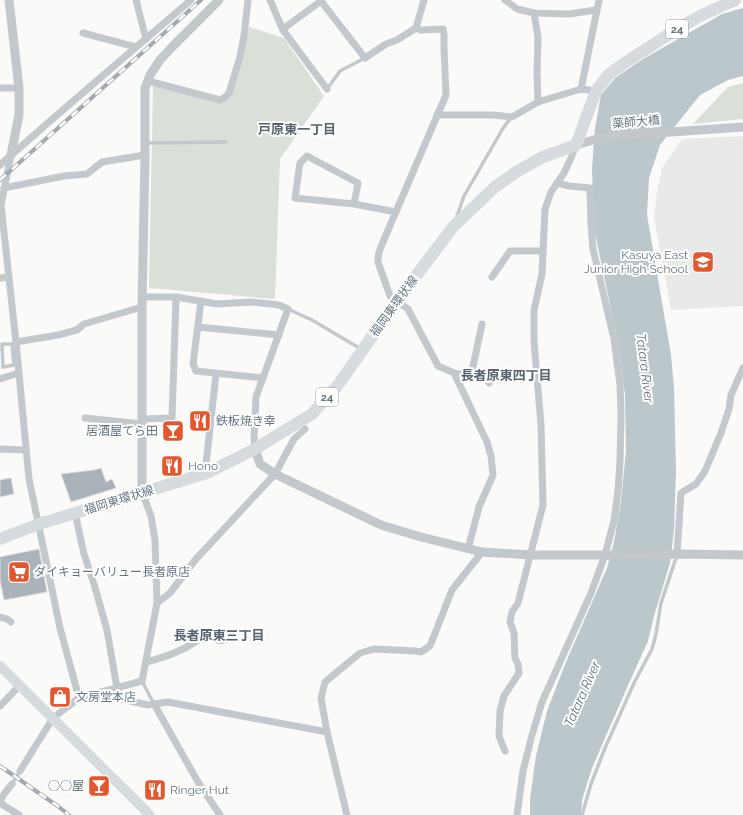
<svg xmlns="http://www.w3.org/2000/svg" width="743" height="815" font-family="Raleway,'Noto Sans JP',sans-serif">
<rect width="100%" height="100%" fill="#fafaf8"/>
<!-- built -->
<polygon fill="#e8e9e9" points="743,136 743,306 671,310 654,218 657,192 662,168 682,139"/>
<!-- green -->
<g fill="#dadfd7">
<polygon points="249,27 284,38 324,96 280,159 275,299 149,288 153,85 213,102 223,103 230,95"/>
<polygon points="743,83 743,119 693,124 728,87"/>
</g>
<!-- water -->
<polygon fill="#bbc7cb" points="743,8 743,76 728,80 700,95 660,145 649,178 647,215 671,355 674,388 676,470 674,530 670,563 654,616 648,641 629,683 592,768 582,800 581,815 530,815 530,799 536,756 547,711 566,662 607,568 614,542 621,501 626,451 625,395 618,343 594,228 592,169 595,128 601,95 615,78 643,59 722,14"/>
<!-- building -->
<g fill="#aab3b9" stroke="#dcdcda">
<polygon points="101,468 106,482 112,479 116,488 71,502 61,474 94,470"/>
<polygon points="11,478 14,494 0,497 0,480"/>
<polygon points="39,549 47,592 4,600 0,580 0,557"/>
</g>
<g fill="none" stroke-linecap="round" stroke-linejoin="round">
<!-- service -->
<g stroke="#c3c8cc" stroke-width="3.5">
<polyline points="327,89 340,71 365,58"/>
<polyline points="147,143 226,142"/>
<polyline points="456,219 464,196 502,130 511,117"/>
<polyline points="288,309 312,320 361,349"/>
<polygon points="2,344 12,344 14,365 3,367"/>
<polyline points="142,681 154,704"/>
<polyline points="12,784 20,771"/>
<polyline points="582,815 591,784 605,748 635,681 652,649 656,634 661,603 677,555"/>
</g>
<!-- minor -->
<g stroke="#c3c8cc" stroke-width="7">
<polyline points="136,0 146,39"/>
<polyline points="270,0 283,30 327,89"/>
<polyline points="424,0 416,28 421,30 443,29 444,34 444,48 446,95 380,249 378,257 378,262 390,296 408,309 438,366 454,373 487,442 491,456 493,475 479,507 468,549"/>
<polyline points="505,0 517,9 534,13 569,14 596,10"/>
<polyline points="534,13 538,37 537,73 538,102"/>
<polyline points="283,30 287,26 321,1 365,58 386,44 397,40 416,28"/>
<polyline points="83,33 136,47"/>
<polyline points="148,81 220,100 224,98 229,93 240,57 244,36 248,0"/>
<polyline points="0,88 19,88"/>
<polyline points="581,89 599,0"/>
<polyline points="437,115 493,115 512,117 538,102 581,89 596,91"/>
<polyline points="11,155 1,205 16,342 29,479 60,628 79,698"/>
<polyline points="0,165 57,115 191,0"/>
<polyline points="4,188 64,176 87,174 102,162 145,155"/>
<polyline points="354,204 358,183 307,156 300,163 295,198 354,204 396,212"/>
<polyline points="492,277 510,251 543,251"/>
<polyline points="0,278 9,277"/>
<polyline points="143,297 176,297 217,304 251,302 279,305 288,309 256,397 254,437 255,449"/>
<polyline points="201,301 193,364 196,371 263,378"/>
<polyline points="198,327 279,335"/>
<polyline points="16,342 58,335 77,330 84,324 142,307"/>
<polyline points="454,373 486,379 489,383"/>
<polyline points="471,376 482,324"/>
<polyline points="0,379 19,373"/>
<polyline points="85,418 142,424"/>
<polyline points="142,419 172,418 176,297"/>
<polyline points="0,449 26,450"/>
<polyline points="207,473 206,464 216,374"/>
<polyline points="75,513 84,554 94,584 107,630 117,688"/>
<polyline points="677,554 681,493 696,484 705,471 721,433 729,409 731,395 743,368"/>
<polyline points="157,603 170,593 196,559 275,474 294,439 305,429"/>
<polyline points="0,617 7,619 11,622"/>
<path d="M146,662C159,659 173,654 185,648C193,644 200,638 208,635C219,642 219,642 231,638"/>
<polyline points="99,694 148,705 168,702 327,732"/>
<polyline points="154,704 198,782 220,815"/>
<polyline points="0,706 20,685"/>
<polyline points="505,751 499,736 500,711 504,696 519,673 518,664 515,658 514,633 510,622 512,612 518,603 543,505 541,425 534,341 534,310 542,274 545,209 551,192 564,173 571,158 576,145"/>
<polyline points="20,771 53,718 79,698 142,681 157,603 155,540 151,516 142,492"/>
<polyline points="0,802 4,794 12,784"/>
<polyline points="0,803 19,815"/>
<polyline points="347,815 327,732 321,698 325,682 360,653 374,649 415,651 421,652 430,646 452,590 482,552"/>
<polyline points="517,815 523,771 532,735 542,702 591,593 605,555 614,521 618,491 620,462 621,414 620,385 614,339 593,249 591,225 590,188 569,186 557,183"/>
</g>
<!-- tertiary -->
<g stroke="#c3c8cc" stroke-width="9">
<polyline points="9,0 19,88 19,115 11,155"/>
<polyline points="576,145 600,138 614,136 743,127"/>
<polyline points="255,449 260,464 275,474 381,525 421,537 482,552 531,555 605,555 677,554 743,555"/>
<polyline points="142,492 142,307 145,155 145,88 150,75 160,60 172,47 219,0"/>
</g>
<!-- secondary -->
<polyline stroke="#d6dbdf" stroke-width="10" points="0,666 150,815"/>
<!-- primary -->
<polyline stroke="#d6dbdf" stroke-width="12" points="0,539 39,524 207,473 255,449 312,414 338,385 397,301 453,227 495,187 516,172 543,157 576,145 596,91 608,75 623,64 677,29 702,15 735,0"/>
<!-- rail casing -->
<g stroke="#a2aab0" stroke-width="4">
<g id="rail">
<polyline points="0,180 201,0"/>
<polyline points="0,766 59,807 69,815"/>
</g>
</g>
<!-- rail -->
<use href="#rail" stroke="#fff" stroke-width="2.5" stroke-dasharray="8" stroke-linecap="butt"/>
</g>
<!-- icons -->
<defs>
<g id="school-square" transform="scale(1.15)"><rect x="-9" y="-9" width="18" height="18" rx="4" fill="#e4572e" stroke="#fff"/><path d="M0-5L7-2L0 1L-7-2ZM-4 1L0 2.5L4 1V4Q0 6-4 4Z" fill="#fff"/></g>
<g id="restaurant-square" transform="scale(1.15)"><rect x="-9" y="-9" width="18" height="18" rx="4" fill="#e4572e" stroke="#fff"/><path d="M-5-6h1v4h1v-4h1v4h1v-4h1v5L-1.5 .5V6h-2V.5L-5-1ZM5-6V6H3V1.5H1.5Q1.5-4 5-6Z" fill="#fff"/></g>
<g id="bar-square" transform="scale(1.15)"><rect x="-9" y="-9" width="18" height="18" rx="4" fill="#e4572e" stroke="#fff"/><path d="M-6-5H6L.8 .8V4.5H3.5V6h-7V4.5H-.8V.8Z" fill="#fff"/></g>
<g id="supermarket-square" transform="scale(1.15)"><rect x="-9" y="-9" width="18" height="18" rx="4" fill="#e4572e" stroke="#fff"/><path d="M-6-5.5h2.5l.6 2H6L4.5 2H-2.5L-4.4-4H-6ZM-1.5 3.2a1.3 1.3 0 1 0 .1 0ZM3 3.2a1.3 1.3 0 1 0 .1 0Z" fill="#fff"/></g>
<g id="shop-square" transform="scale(1.15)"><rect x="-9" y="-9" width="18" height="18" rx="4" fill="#e4572e" stroke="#fff"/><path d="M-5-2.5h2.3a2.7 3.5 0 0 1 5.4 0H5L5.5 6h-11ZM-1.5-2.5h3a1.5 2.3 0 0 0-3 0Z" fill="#fff"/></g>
</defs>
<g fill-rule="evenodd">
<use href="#school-square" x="703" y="262"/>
<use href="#restaurant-square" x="200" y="421"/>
<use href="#bar-square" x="173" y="431"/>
<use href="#restaurant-square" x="172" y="466"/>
<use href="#supermarket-square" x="19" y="572"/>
<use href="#shop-square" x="60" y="697"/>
<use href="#bar-square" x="99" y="786"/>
<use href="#restaurant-square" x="155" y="790"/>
</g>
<g text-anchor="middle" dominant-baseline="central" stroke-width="4" stroke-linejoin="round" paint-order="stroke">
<!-- shield labels -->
<g fill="#fff" stroke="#939fa8" stroke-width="1">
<rect x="666" y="20" width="22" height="18" rx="3"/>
<rect x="316" y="388" width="22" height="18" rx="3"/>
</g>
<g font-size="11" font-weight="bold" fill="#657683">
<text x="677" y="29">24</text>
<text x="327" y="397">24</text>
</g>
<!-- street labels -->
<g font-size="12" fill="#657683" stroke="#fff">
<text transform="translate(636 122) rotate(-5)">薬師大橋</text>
<text transform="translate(394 306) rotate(-54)">福岡東環状線</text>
<text transform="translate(119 500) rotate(-17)">福岡東環状線</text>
</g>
<!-- poi labels -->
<g font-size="12" fill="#657683" stroke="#fff" text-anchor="start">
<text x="688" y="255" text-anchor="end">Kasuya East<tspan x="688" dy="14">Junior High School</tspan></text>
<text x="216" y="421">鉄板焼き幸</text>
<text x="158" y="431" text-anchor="end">居酒屋てら田</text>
<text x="188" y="466">Hono</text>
<text x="34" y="572">ダイキョーバリュー長者原店</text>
<text x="76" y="697">文房堂本店</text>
<text x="84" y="786" text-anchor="end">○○屋</text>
<text x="170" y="790">Ringer Hut</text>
</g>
<!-- neighbourhood labels -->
<g font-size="13" font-weight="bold" fill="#57646e" stroke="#fff">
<text x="297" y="129">戸原東一丁目</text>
<text x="506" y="375">長者原東四丁目</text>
<text x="219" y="635">長者原東三丁目</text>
</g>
<!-- water labels -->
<g font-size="13" font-style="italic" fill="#60757c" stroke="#fff">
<text transform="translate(645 368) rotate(83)">Tatara River</text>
<text transform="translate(582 694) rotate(-66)">Tatara River</text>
</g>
</g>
</svg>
